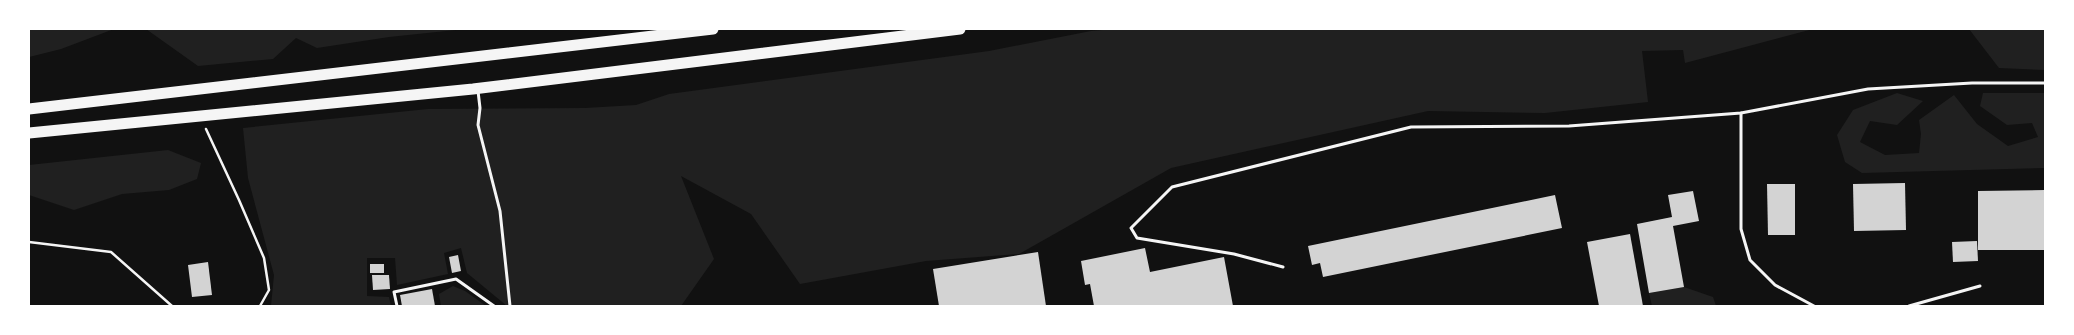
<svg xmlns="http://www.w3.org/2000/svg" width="2074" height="335" font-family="Inter,sans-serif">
<rect width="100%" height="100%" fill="#111"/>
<!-- green -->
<g fill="#202020">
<polygon points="29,29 114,29 61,49 29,57"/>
<polygon points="146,29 465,29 389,37 317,48 296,38 273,59 198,66"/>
<polygon points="1114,29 1813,29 1685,63 1683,50 1642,51 1648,102 1545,113 1428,111 1171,168 1019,254 926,261 800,284 751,214 681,176 714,259 681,306 507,306 467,273 461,248 444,253 448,274 397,285 395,258 367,258 367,296 389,297 391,306 271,306 274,275 248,178 243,128 428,109 585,108 636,105 669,94 989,51 1091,31"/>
<polygon points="1969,29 2045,29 2045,70 1999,68"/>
<polygon points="1897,93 1923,101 1897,125 1870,121 1860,142 1885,155 1919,153 1921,134 1919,120 1954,95 1977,124 2008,146 2038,137 2032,123 2007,125 1980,106 1983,93 2045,93 2045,168 1862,173 1845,162 1837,135 1853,110"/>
<polygon points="168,150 201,163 197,179 169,190 122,194 74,210 29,195 29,165"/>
<polygon points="453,286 465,291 486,306 441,306 439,294"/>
<polygon points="1684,287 1713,297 1716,306 1652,306 1649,293"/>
</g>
<!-- building -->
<g fill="#d3d3d3">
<polygon points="1905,183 1906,230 1854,231 1853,184"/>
<polygon points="1767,184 1795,184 1795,235 1768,235"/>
<polygon points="2045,190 2045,250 1978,250 1978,191"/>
<polygon points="1693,191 1699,221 1673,226 1684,287 1649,293 1637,224 1672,217 1668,195"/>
<polygon points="1555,195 1562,228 1323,277 1320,263 1312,265 1308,246"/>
<polygon points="1630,234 1643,306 1599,306 1587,242"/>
<polygon points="1977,241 1978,261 1953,262 1952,242"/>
<polygon points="1145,248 1150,272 1224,257 1233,306 1094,306 1090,284 1085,285 1081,261"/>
<polygon points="1038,252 1046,306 939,306 933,269"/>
<polygon points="458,255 461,271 452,273 449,257"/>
<polygon points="208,262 212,295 192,297 188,265"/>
<rect x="370" y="264" width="14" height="9"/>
<polygon points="372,275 389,275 390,289 373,290"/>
<polygon points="432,289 435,306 402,306 400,295"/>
</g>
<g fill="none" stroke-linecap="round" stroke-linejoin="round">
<!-- path -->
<g stroke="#f5f5f5" stroke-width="2.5">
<polyline points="206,129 239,200 264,258 269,290 260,306"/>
<polyline points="29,242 111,252 172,306"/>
</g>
<!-- service -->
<g stroke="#f5f5f5" stroke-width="3">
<polyline points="478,91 480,108 478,125 500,211 510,306"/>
<polyline points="1741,113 1741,229 1750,260 1775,285 1814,306"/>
<polyline points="1283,267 1234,254 1137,238 1131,228 1172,187 1411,127 1569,126 1741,113 1868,89 1972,83 2045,83"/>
<polyline points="397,306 394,292 456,279 494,306"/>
<polyline points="1909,306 1980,286"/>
</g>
<!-- trunk -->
<g stroke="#f5f5f5" stroke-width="11">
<polyline points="29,109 713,29"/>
<polyline points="29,133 473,89 960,29"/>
</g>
</g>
<!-- border -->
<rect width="2074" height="335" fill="none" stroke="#ffffff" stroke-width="60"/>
</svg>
